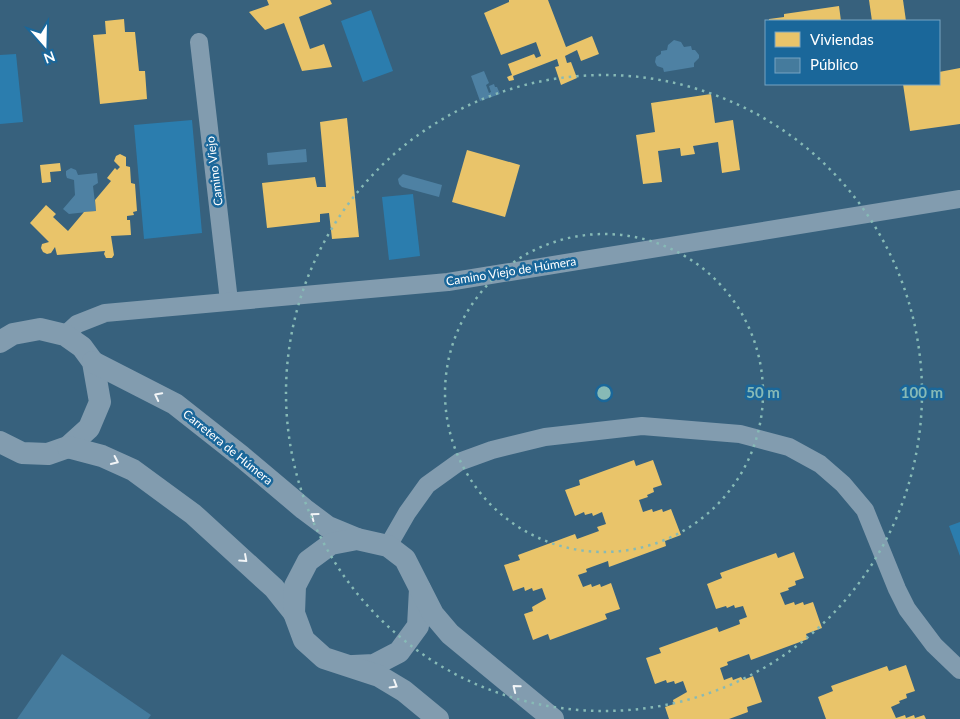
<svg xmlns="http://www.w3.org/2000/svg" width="960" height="719" font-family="Lato,sans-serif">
<rect width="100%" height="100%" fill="#37617d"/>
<!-- green -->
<g fill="#2b7dae">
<polygon points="371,10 393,71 363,82 341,21"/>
<polygon points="16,54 23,122 0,124 0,55"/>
<polygon points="192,120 202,233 144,239 134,125"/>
<polygon points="413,194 420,256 389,260 382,197"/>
<polygon points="960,522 960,556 949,526"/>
</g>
<!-- water -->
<g fill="#4e81a3">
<polygon points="674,40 681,42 684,47 691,46 692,50 695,50 699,55 699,58 694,63 694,67 664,72 663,68 657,66 655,62 656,57 661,54 661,51 667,50 668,45"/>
<polygon points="484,71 489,83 486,85 489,93 491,92 489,86 494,84 495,87 497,87 500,94 480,101 471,76"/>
<polygon points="306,149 307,162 268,165 267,153"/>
<polygon points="71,168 76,170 78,175 97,173 98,183 93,186 96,211 69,214 63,209 75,195 74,180 67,178 66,175 66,171"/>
<polygon points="403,174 442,185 439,197 402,187 399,184 398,179"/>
</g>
<!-- homes -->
<g fill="#e9c46a">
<polygon points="267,0 330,0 332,4 299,17 310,49 324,44 332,67 302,71 284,23 265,30 249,12 269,5"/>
<polygon points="509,0 548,0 566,47 592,36 599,54 581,61 577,50 565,56 567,63 571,62 577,78 561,85 555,67 559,66 557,59 513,76 514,80 509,81 507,77 512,75 508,64 534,54 536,58 541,56 536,42 501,55 484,13 509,2"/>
<polygon points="869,0 903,0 906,21 872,21"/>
<polygon points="839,6 841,21 769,21 769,19 784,17 784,14"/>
<polygon points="124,19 125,32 135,32 139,71 145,71 147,99 100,104 93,35 106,34 105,21"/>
<polygon points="960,68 960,124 910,131 903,84 939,84 939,72"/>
<polygon points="711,94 715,123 733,120 740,170 722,173 718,142 693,146 695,154 681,156 680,148 658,151 662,182 643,184 636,135 655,132 651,103"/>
<polygon points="347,118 359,237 332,239 329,213 320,214 320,222 267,228 262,183 315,177 317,187 326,187 320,122"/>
<polygon points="467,150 520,165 505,217 452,202"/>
<polygon points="120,154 126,157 126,166 130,167 131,183 135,184 137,211 133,212 134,215 127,216 127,220 130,220 131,235 111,236 114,255 112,258 106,258 104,254 105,251 57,255 55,247 51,253 47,254 43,252 41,248 42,244 49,242 30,223 46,205 56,214 53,217 68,231 84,212 96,211 95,200 111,181 107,178 115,168 117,170 120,167 114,161 116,156"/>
<polygon points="60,163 61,171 50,172 51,182 42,183 40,165"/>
<polygon points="634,460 636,466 653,460 662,485 653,488 654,492 647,495 648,497 639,500 643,512 652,509 653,512 662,509 663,512 671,509 681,535 665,541 666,546 609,567 608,561 586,569 587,572 578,575 583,587 591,584 592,587 600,584 601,587 611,583 620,609 605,614 607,619 550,640 548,634 533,640 524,614 533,611 532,607 546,599 542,588 533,591 532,588 525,591 524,587 513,591 504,565 520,560 518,555 575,534 577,539 599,531 597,527 606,524 602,512 593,516 592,513 585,515 584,512 575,516 565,490 580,485 579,480"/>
<polygon points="794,552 804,578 795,581 796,585 788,588 789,590 780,593 785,605 794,602 795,605 803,602 804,605 813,602 822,628 806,634 808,639 751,660 749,654 727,662 728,665 720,668 724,680 732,677 733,680 741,677 743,680 753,676 762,702 747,707 748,712 729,719 669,719 665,707 674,704 673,700 687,692 683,681 675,684 674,681 667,683 666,680 655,684 646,658 661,653 659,648 717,627 719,632 740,624 739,620 747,617 743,606 735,608 734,605 727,608 726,606 716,609 707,584 722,578 720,573 776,553 778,558"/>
<polygon points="906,665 915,691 906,694 907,698 899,701 900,703 891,707 896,718 905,715 906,718 914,715 915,718 924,715 926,719 826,719 818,697 833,691 831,686 887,666 889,671"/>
</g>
<!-- public -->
<polygon fill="#457b9d" points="62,654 151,715 148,719 17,719"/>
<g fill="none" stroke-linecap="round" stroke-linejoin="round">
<!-- minor -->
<g stroke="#829caf" stroke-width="18">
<polyline points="199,42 229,301"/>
<polyline points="65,335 77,324 105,313 448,282 960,199"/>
<polyline points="388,546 407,513 427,485 459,462 492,450 545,437 642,426 740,434 789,447 820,464 843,484 865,510 897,589 907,609 934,645 960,670"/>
</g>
<!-- tertiary -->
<g stroke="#829caf" stroke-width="22">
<polyline points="0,342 13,334 40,329 65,335 82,347 93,362 100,402 89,428 68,447 48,454 22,453 0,442"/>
<polyline points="93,362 175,404 241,456 304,509 328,527 357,539"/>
<polyline points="68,447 102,456 133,470 193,514 274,588 294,613"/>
<polyline points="353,666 374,665 399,652 418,626 420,589"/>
<polyline points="438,719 404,691 379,676 324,658 304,640 294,613 295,586 308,561 331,544 357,539 388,546 405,559 433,614 450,634 553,719"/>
</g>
</g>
<!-- one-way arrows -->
<defs><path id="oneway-chevron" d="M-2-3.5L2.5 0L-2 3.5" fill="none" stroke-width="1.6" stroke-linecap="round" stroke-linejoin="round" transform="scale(1.25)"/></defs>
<g stroke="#f2f5f7">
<use href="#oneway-chevron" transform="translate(158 396) rotate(-153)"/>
<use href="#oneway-chevron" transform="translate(115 461) rotate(25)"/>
<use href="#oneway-chevron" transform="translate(314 516) rotate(-144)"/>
<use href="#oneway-chevron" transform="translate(244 559) rotate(42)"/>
<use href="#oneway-chevron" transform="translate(394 685) rotate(31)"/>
<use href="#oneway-chevron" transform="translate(516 688) rotate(-141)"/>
</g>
<!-- distance rings -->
<g fill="none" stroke="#87bab6" stroke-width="2.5" stroke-dasharray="2.5 5">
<circle cx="604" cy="393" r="159"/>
<circle cx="604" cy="393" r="318"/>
</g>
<g text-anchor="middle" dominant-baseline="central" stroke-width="5" stroke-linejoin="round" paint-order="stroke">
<!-- street labels -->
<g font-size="12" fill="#fff" stroke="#1a679a">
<text transform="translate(214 171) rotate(-97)">Camino Viejo</text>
<text transform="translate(511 271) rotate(-9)">Camino Viejo de Húmera</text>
<text transform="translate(228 447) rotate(39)">Carretera de Húmera</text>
</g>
</g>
<circle cx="604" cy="393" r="8" fill="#87bab6" stroke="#1a679a" stroke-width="2.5"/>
<g font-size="15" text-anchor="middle" font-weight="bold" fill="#87bab6" stroke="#1a679a" stroke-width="5" stroke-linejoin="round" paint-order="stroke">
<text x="763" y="398">50 m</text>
<text x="922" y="398">100 m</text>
</g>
<!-- legend -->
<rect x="765" y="20" width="175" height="65" fill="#1a679a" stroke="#76a4c2"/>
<rect x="775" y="32" width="25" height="15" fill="#e9c46a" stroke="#76a4c2"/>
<text x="810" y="45" font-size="15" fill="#ffffff">Viviendas</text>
<rect x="775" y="58" width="25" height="15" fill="#457b9d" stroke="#76a4c2"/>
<text x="810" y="70" font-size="15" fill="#ffffff">Público</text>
<!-- north arrow -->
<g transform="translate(45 45) rotate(160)" stroke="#1a679a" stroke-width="4" paint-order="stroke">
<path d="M0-4L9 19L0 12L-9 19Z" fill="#ffffff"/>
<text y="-8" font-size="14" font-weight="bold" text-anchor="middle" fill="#ffffff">N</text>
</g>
</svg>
